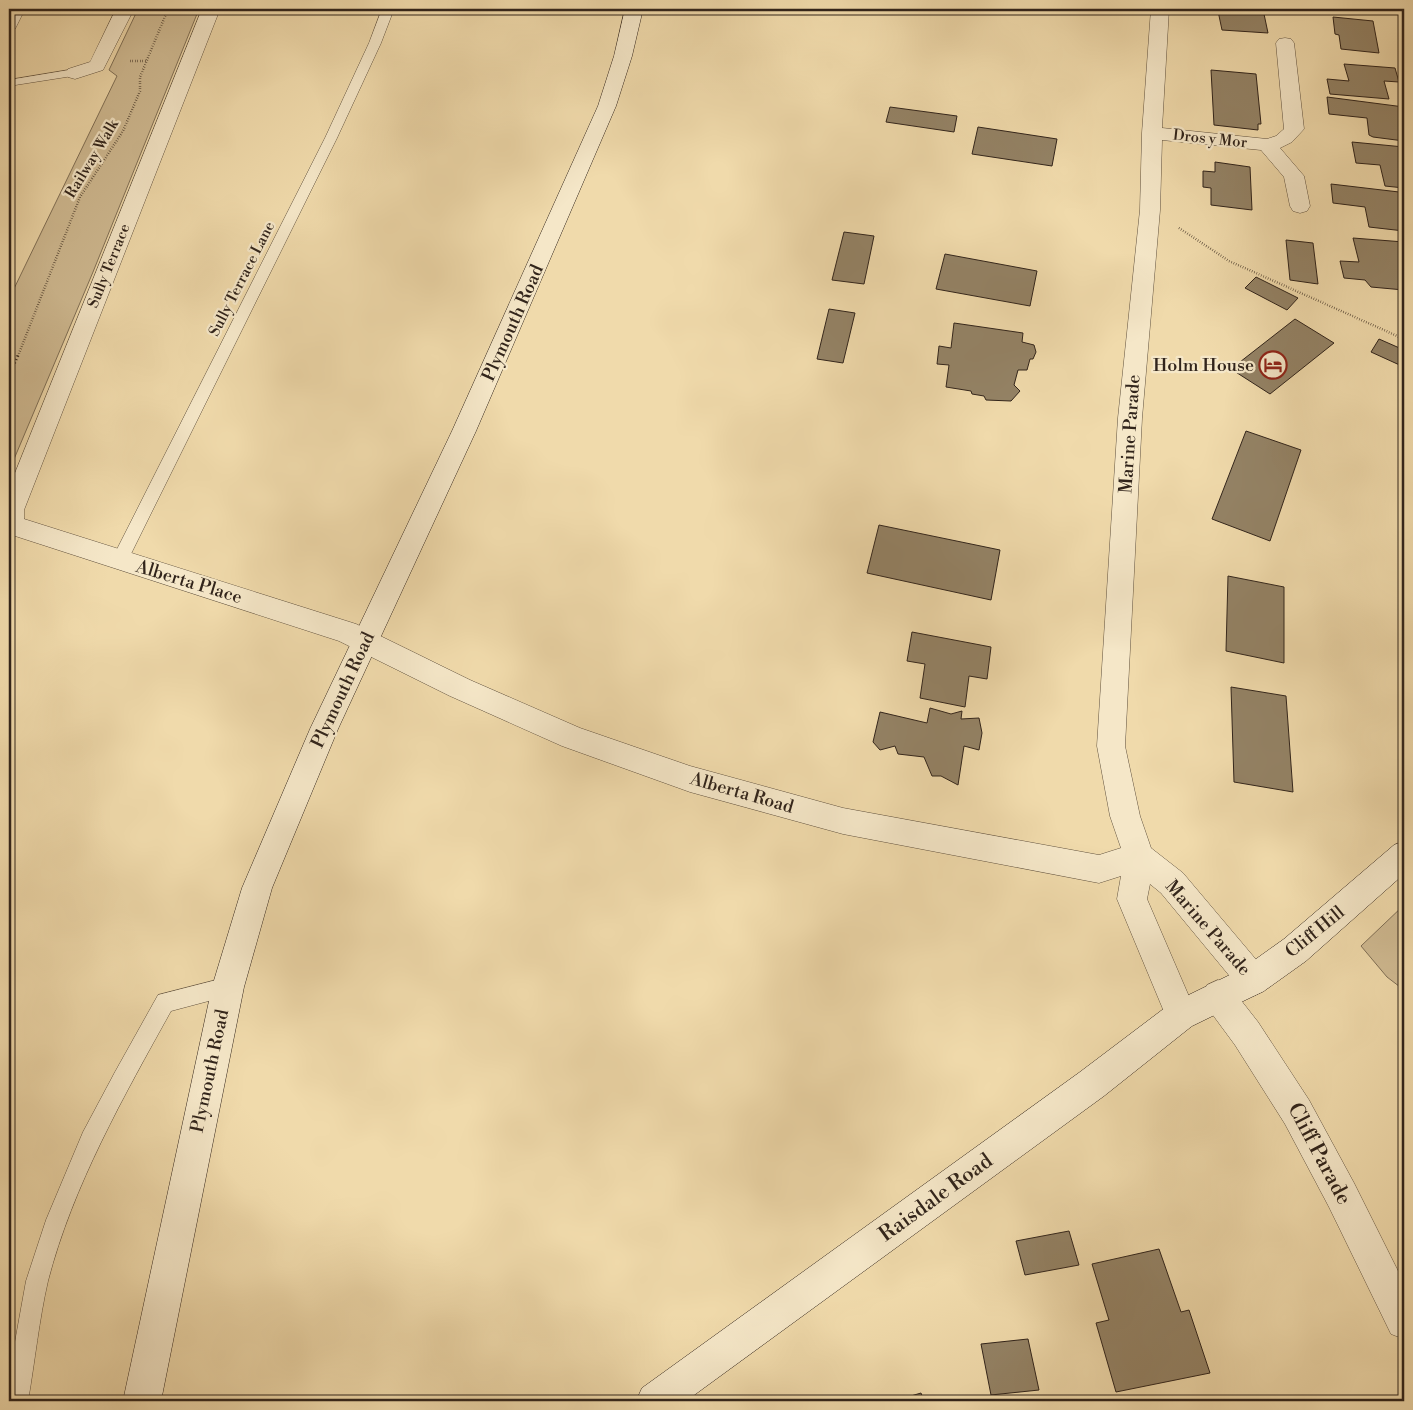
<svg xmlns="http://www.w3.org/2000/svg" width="1413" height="1410" font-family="'Libre Bodoni',serif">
<rect width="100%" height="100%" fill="#f0daab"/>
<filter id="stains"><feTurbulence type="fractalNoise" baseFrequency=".004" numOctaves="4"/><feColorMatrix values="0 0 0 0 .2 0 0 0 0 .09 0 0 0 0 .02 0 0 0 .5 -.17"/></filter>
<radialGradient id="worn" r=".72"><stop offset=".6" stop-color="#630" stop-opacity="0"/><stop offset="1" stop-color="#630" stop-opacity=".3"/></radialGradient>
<!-- green -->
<g fill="#d0bb93" stroke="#807057">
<polygon points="138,9 199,9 93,272 9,471 9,299 117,76 109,70"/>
<polygon points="1404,905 1404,990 1387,977 1361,946"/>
</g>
<!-- building -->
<g fill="#948366" stroke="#31241b">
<polygon points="1218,11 1264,14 1268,33 1222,30"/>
<polygon points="1333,17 1373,21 1379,53 1341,49 1339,35 1335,34"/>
<polygon points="1344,64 1395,68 1399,82 1384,81 1389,99 1330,94 1327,79 1349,81"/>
<polygon points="1211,70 1256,74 1261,124 1258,124 1258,130 1214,125"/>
<polygon points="1327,97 1404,107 1404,141 1373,137 1369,135 1367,118 1329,114"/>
<polygon points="890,107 957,116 954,132 886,122"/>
<polygon points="978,127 1057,139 1052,166 972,154"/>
<polygon points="1352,142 1404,147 1404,188 1385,186 1380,165 1356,163"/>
<polygon points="1215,162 1250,167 1252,210 1211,205 1211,188 1203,187 1203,171 1215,172"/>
<polygon points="1331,184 1399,192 1404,195 1404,231 1369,227 1365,207 1333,203"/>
<polygon points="844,232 874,236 864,284 832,280"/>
<polygon points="1353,238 1404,242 1404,290 1371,287 1365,280 1344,278 1340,261 1359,262"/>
<polygon points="1286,240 1313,243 1318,284 1290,280"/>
<polygon points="945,254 1037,271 1030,306 936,289"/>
<polygon points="1256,277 1298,298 1287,310 1245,288"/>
<polygon points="829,309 855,313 843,363 817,359"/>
<polygon points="1295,319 1334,343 1270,394 1231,369"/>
<polygon points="954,323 1023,333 1022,342 1034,345 1036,352 1033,359 1030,359 1027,370 1018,370 1014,385 1020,391 1011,401 986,400 984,396 972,394 971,391 946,387 949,365 937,364 939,346 951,348"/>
<polygon points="1379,339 1404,350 1404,367 1371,352"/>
<polygon points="1246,431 1301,450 1270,541 1212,519"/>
<polygon points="879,525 1000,550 991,600 867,573"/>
<polygon points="1228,576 1284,587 1284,663 1226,651"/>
<polygon points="912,632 991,647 987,679 969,676 965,707 920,698 925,664 907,661"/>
<polygon points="1231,687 1286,696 1293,792 1234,782"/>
<polygon points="930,708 951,714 962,711 961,719 979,718 982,733 979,750 964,746 958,785 941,776 932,776 924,757 898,754 895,746 880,750 873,742 880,712 927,723"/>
<polygon points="1069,1231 1079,1265 1025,1275 1016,1241"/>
<polygon points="1159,1249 1181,1312 1189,1310 1210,1373 1116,1392 1096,1323 1109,1320 1092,1264"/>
<polygon points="1028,1339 1039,1390 991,1395 981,1344"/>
<polygon points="921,1393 924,1401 894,1401"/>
</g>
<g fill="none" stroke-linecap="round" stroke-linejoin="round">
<!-- lane casing -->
<g stroke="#61523f" stroke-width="1">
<g id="lane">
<polygon points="14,9 25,9 15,29 9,32 9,18"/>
<polygon points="382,9 394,9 381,43 337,138 125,566 119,567 113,566 111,561 325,138 369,43"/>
<polygon points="75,69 81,73 79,75 9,86 9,80"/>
<path d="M228,977L235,980L238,987L235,994L171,1011C124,1096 73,1185 48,1281C39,1320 35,1361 28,1401H9V1375L26,1281L46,1220L83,1132L115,1072L158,995Z"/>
</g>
</g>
<!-- street casing -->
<g stroke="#61523f" stroke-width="1">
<g id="street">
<polygon points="116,9 134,9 103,70 75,79 68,77 66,73 68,69 90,62"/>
<polygon points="202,9 220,9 24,510 24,519 356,624 470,680 580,728 690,766 843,808 1099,855 1121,848 1110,816 1097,746 1118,418 1140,210 1142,133 1151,9 1169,9 1162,128 1267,139 1276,136 1284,129 1276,43 1279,39 1285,38 1291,39 1294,43 1304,129 1292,142 1280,148 1304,176 1310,206 1307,211 1300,213 1293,211 1290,206 1284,177 1261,150 1162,140 1160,210 1142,418 1125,746 1140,816 1151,848 1183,873 1264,969 1269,980 1264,991 1253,996 1242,991 1161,893 1150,884 1147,899 1197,1015 1192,1026 1181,1031 1170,1026 1117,899 1121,876 1099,883 843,834 690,792 562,746 450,696 339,641 9,534 9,488"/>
<polygon points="1218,980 1229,985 1258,1022 1309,1100 1354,1183 1404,1283 1404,1339 1391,1334 1329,1207 1285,1124 1235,1045 1207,1007 1202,996 1207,985"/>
</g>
</g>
<!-- secondary casing -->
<g stroke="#31241b" stroke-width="1">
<g id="secondary">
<polygon points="625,9 643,9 632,56 616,106 476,431 338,729 272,888 244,987 161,1401 123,1401 212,987 242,888 310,729 452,431 598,106 614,56"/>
<polygon points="1404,841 1404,874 1306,961 1264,991 1192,1026 1104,1096 686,1401 636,1401 642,1388 1080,1072 1170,1004 1242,969 1284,939 1394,845"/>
</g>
</g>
<!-- path-far1 -->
<g stroke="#31241b" stroke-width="2.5" stroke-dasharray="0.5 2" stroke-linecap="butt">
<polyline points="130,61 147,61"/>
<polyline points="1179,228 1229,261 1404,339"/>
<polyline points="18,356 80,197 123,131 140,91 140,77 168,9"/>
</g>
<!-- path -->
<polyline stroke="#31241b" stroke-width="3" stroke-dasharray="1 2.5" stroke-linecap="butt" points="9,376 18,355"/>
<!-- lane -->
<use href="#lane" fill="#f5e7c8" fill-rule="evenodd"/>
<!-- street -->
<use href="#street" fill="#f5e7c8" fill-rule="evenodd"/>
<!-- secondary -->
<use href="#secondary" fill="#f5e7c8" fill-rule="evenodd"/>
</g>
<!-- icons -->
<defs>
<g id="hotel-ring" transform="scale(1.4375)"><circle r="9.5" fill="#f5e7c8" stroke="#8f2418" stroke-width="1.5"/><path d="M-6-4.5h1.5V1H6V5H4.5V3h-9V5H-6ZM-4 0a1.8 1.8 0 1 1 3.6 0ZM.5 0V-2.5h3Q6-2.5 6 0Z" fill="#8f2418"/></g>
</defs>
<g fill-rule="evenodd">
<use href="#hotel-ring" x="1273" y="365"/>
</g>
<g text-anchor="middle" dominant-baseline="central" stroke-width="4.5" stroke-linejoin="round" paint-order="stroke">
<!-- far-street labels -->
<g font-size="15" fill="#31241b" stroke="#f5e7c8">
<text transform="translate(1210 139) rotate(6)">Dros y Mor</text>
<text transform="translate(92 159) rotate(-59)">Railway Walk</text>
<text transform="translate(109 266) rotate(-68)">Sully Terrace</text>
<text transform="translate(242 279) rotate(-63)">Sully Terrace Lane</text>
</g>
<!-- street labels -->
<g font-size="18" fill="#31241b" stroke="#f5e7c8">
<text transform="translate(513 323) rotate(-66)">Plymouth Road</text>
<text transform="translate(1130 434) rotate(-86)">Marine Parade</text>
<text transform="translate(189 582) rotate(17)">Alberta Place</text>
<text transform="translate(343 690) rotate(-65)">Plymouth Road</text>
<text transform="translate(742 793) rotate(16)">Alberta Road</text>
<text transform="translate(1208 928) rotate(49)">Marine Parade</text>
<text transform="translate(1315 932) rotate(-39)">Cliff Hill</text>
<text transform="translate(210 1071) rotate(-78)">Plymouth Road</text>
</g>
<!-- poi labels -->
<g font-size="18" fill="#31241b" stroke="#f5e7c8" text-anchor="end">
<text x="1254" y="365">Holm House</text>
</g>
<!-- near-street labels -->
<g font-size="21" fill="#31241b" stroke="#f5e7c8">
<text transform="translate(1319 1154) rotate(62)">Cliff Parade</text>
<text transform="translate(936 1198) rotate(-36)">Raisdale Road</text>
</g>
</g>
<!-- margin -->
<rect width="1413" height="1410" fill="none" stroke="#f0daab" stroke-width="30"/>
<rect x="10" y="10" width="1393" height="1390" fill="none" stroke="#31241b" stroke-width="2.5"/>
<rect x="15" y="15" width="1383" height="1380" fill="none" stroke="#31241b"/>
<rect width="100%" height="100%" filter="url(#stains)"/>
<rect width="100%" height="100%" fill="url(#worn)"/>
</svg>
